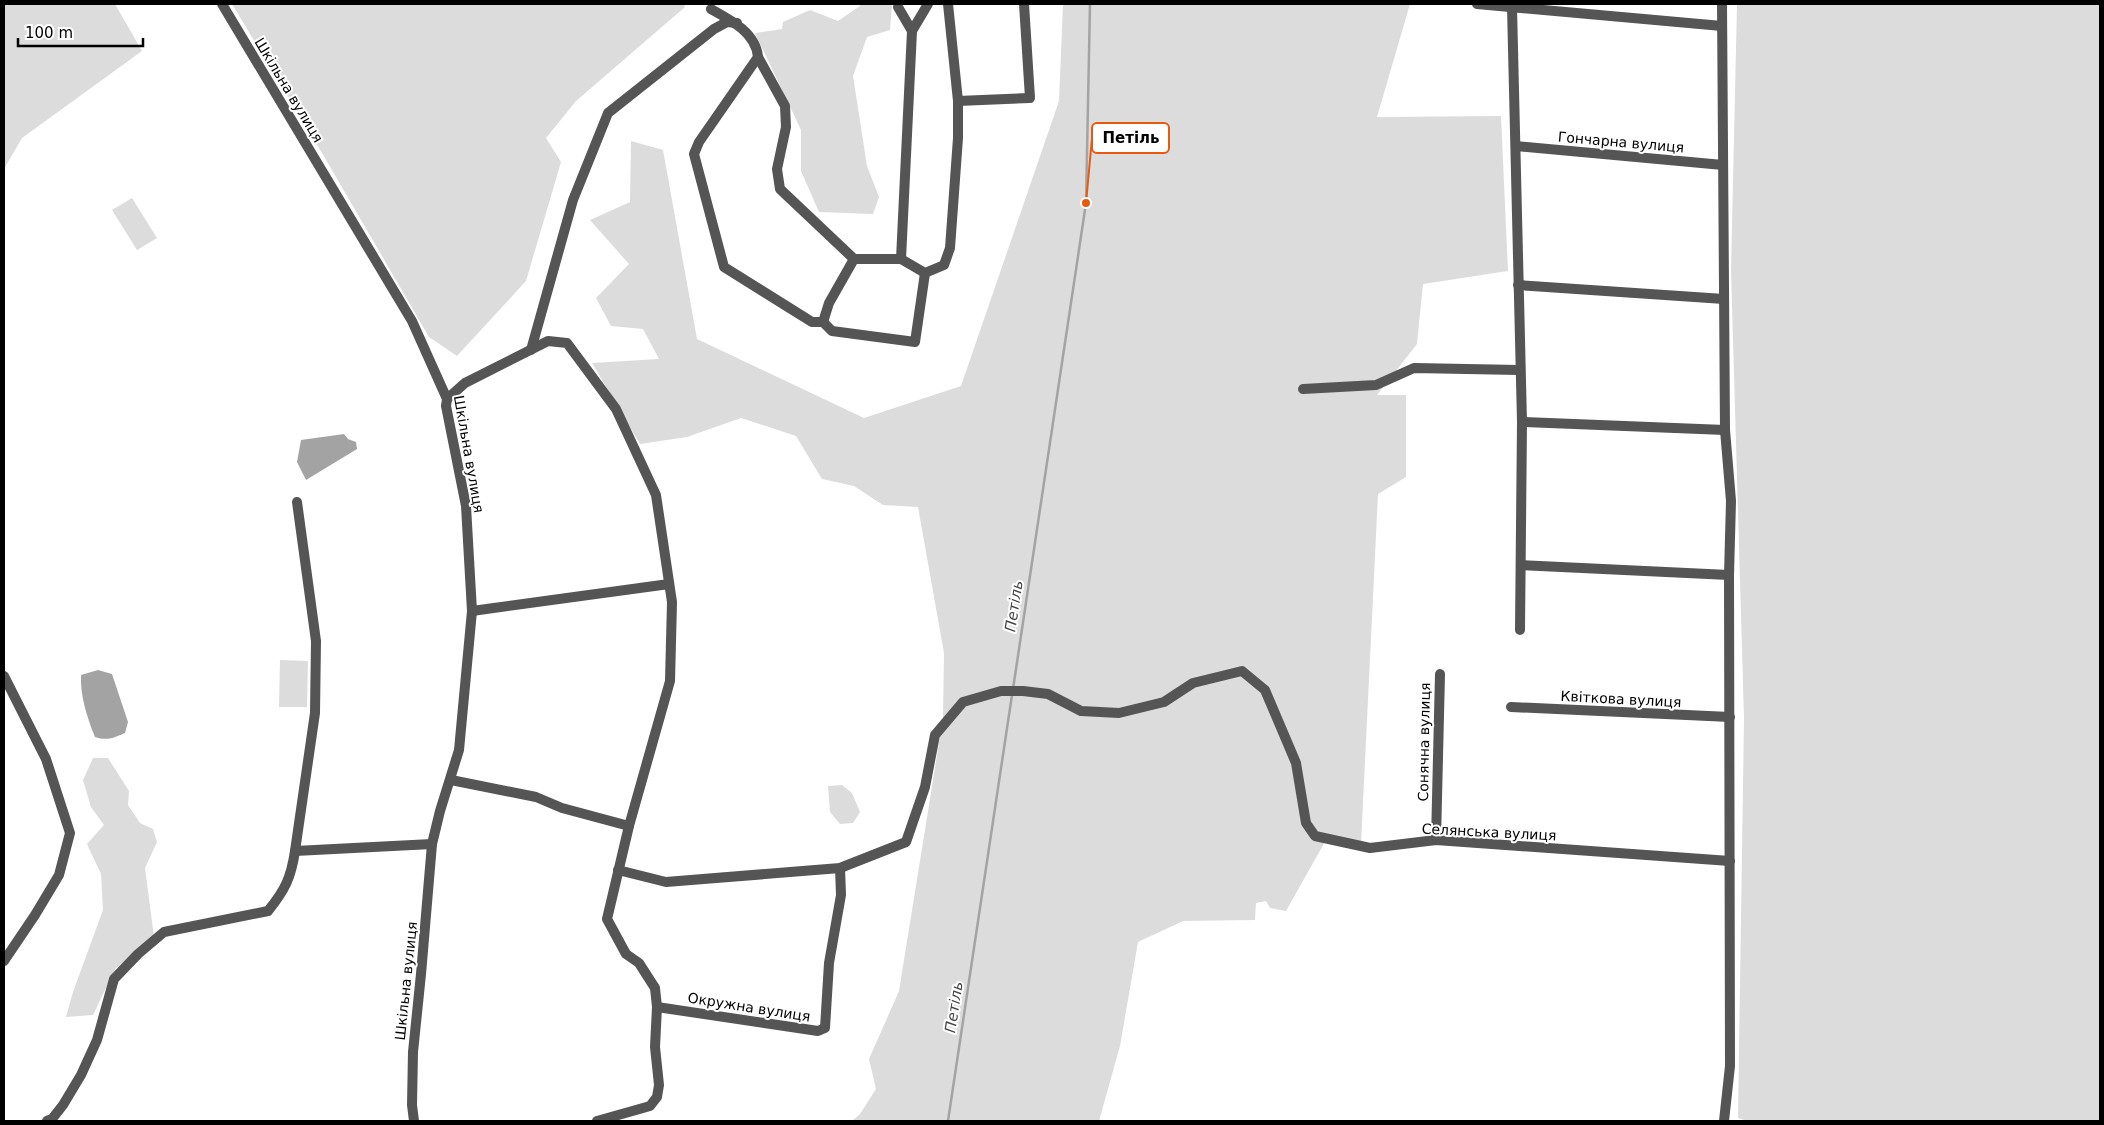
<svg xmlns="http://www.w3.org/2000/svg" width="2104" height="1125" font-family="'DejaVu Sans',sans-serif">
<rect width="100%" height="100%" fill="#fff"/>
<!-- green -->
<g fill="#dcdcdc">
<polygon points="4,4 115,4 142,51 22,138 4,169"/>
<polygon points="232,4 684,4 685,7 576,101 546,138 561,162 526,281 457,356 429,337 322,153"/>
<polygon points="860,4 892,4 890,30 867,37 853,76 867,166 879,197 873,214 819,212 801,171 801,130 755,33 782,29 783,22 810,10 838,21 860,6"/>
<polygon points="1063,4 1410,4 1377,117 1501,116 1508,271 1423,284 1417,344 1377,395 1406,395 1406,477 1378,494 1361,844 1326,840 1286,911 1270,908 1266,901 1256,903 1255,920 1183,921 1138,942 1120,1046 1099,1121 852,1121 860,1114 876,1089 869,1059 899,991 943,718 944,653 918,507 883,505 854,486 822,479 796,436 741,418 687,437 640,444 592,363 659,359 643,329 611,326 596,298 629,264 590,220 630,202 631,141 663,150 697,339 864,418 961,386 1059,101"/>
<polygon points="1737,4 2100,4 2100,1121 1747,1121 1738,1118 1744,719 1731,270"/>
<polygon points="132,198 157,238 137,250 112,210"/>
<polygon points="280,660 308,661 307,707 279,707"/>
<polygon points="93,758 108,758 129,791 128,805 140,823 153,829 157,842 145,868 154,937 115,969 93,1015 66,1017 73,992 103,910 101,874 87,844 104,825 91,807 83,780"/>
<polygon points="842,785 852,793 860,812 853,823 840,824 830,812 828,786"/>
</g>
<!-- water -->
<g fill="#a3a3a3">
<polygon points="344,434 348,439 356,442 357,449 306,480 297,462 301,440"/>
<path d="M98,670L112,674L128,722L125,733C114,738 106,741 95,737C87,718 80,695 81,675Z"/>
</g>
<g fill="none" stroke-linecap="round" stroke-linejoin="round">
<!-- stream -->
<g stroke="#a3a3a3" stroke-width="2.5">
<polyline points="1013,689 1086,203 1090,4"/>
<polyline points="948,1121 1012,695"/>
</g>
<!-- minor -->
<g stroke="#555" stroke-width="10">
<polyline points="222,4 412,321 447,399 446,406 466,506 472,611 459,750 440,811 432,844 421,974 413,1052 412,1105 414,1121"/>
<polyline points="948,4 958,101 1030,98 1024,4"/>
<polyline points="1477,4 1722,26"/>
<polyline points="1722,4 1725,430 1731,501 1729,575 1730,1066 1724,1121"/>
<polyline points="898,7 912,31 928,4"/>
<polyline points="1512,7 1522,422 1520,630"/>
<path d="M711,9C731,20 756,33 758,57L699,142L694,154L724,267L812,322H823L829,303L854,259H901L912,31"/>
<polyline points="758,57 785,106 786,127 777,169 780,189 854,259"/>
<polyline points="1516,146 1723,165"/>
<polyline points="901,259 925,273 944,265 950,248 958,138 958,101"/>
<polyline points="1518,285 1724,299"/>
<polyline points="823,322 832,331 915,342 925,273"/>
<polyline points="531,350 573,200 608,113 714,29 727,22 737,23"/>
<polyline points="1303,389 1376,385 1414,368 1519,370"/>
<polyline points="447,399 465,383 548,341 567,343 616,409 656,495 672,602 670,681 629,826"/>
<polyline points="1522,422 1725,430"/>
<polyline points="297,502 316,641 315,713 295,851 432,844"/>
<polyline points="1521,565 1729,575"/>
<polyline points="472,611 669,584"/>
<polyline points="4,676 46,759 70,833 59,875 35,915 4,961"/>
<polyline points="1511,707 1730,717"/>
<polyline points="451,780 536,797 562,808 629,826 607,919 626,954 639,963 655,988 657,1007 655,1047 659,1085 657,1097 650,1106 597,1121"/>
<polyline points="1436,840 1440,674"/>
<polyline points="618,870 666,882 840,868 906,842 925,787 935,735 963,702 1001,691 1023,691 1048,694 1081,711 1119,713 1164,702 1193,683 1242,671 1265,690 1296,763 1306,823 1315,836 1370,848 1436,840 1730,861"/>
<polyline points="657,1007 818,1031 825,1028 829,963 841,895 840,868"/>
<path d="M47,1121L52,1119L63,1105L81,1075L97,1040L114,979L138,954L164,932L268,911C285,890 291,878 295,851"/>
</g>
</g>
<g text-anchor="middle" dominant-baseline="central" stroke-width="4" stroke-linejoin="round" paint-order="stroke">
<!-- street labels -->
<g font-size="14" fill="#000" stroke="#fff">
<text transform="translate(289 90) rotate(59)">Шкільна вулиця</text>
<text transform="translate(1621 142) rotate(5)">Гончарна вулиця</text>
<text transform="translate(469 454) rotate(80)">Шкільна вулиця</text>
<text transform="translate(1621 699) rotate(3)">Квіткова вулиця</text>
<text transform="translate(1424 742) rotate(-89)">Сонячна вулиця</text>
<text transform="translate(1489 832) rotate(3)">Селянська вулиця</text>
<text transform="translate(406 981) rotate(-84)">Шкільна вулиця</text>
<text transform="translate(749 1007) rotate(9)">Окружна вулиця</text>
</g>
<!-- water labels -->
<g font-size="15" font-style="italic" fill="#444" stroke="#fff">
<text transform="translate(1014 606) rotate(-81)">Петіль</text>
<text transform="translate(954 1007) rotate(-81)">Петіль</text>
</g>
</g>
<!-- callouts -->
<path fill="none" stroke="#e8590c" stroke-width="2" d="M1086 203L1092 138"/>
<circle fill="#e8590c" stroke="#fff" stroke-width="2" cx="1086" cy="203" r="5"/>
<rect fill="#fff" stroke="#e8590c" stroke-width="2" x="1092" y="123" width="77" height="30" rx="5"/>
<g font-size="15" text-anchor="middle" font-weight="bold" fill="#000">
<text x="1131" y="143">Петіль</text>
</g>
<!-- border -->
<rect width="2104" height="1125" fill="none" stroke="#000000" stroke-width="10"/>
<!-- scale -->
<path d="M18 38v8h125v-8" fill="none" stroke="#000000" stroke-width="2.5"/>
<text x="25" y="38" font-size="15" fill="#000000" stroke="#ffffff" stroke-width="4" paint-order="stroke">100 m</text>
</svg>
